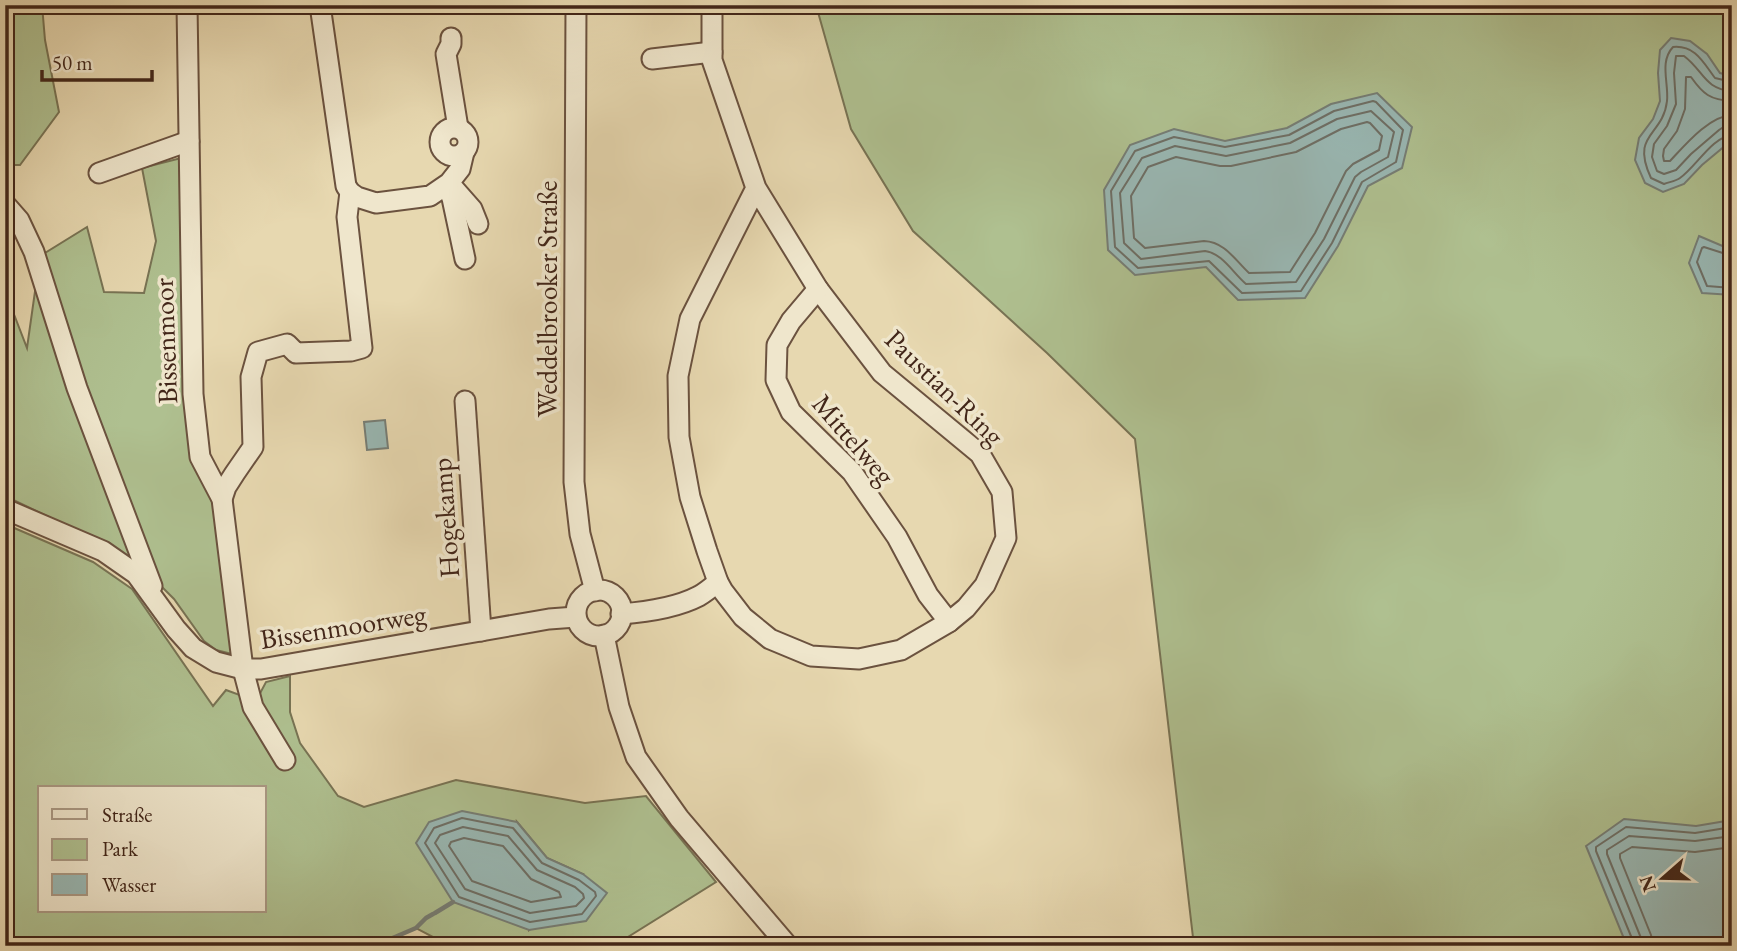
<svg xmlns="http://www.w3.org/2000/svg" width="1737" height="951" font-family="'EB Garamond',serif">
<rect width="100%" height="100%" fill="#e7d8b0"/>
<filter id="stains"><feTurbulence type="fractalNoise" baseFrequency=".00286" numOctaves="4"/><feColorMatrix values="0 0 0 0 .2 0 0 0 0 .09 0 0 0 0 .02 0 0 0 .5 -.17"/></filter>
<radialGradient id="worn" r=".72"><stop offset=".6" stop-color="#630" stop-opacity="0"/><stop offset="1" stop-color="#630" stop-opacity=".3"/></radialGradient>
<!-- green -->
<g fill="#afc090" stroke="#787354" stroke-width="2" fill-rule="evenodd">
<polygon points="5,5 42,5 45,40 59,112 20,165 5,165"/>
<polygon points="816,5 1732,5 1732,946 1194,946 1135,439 1047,353 913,231 851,129"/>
<polygon points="185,157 189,397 218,499 232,654 216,650 204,641 174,599 138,563 99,541 5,496 5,291 27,348 40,256 87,227 104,292 144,293 156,241 142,168"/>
<path d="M5,524L93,562L132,589L213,706L226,690L256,701L266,682L290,676V712L300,743L338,796L364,807L456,780L585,803L646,796L716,882L615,945L607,946H450L416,928L371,946H5ZM40,788H264V911H40ZM517,822L547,858L583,874L529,930Z"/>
</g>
<!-- water -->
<g fill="#99b8b4" stroke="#767e76" stroke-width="2">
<polygon points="1671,38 1690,41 1707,54 1720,73 1732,76 1732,140 1702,165 1684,184 1663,192 1645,183 1635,160 1639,138 1653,119 1660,101 1658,73 1660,50"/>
<polygon points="1377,93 1412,127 1402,168 1368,186 1338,246 1305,298 1238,300 1206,267 1135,275 1108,250 1104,190 1130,145 1174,129 1225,141 1287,128 1331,104"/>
<polygon points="1699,236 1732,250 1732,295 1702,293 1689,263"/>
<polygon points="385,420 388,448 367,450 364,422"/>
<polygon points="462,811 517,822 547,858 583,874 607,893 586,921 529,930 453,902 416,843 429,822"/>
<polygon points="1624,819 1696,826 1732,820 1732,946 1627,946 1586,846"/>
</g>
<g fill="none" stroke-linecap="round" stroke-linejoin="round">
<!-- shore -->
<g stroke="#6e6f66" stroke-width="2">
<path d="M1732,82L1715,78C1703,62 1695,45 1673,47C1659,62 1669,83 1667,101C1663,137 1630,133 1651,178L1664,184C1669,182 1676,181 1680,178C1696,167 1712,137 1732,135"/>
<path d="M1732,91C1704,89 1704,71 1684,56H1676L1674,73L1676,104L1667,126L1654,144L1652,157L1657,171L1664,174L1676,170L1691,154L1719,130L1725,126H1732"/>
<polygon points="1373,101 1376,102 1403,130 1396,162 1362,182 1332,243 1301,291 1242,293 1209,261 1138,268 1115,247 1111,191 1135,151 1174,137 1225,147 1289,135 1334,111"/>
<path d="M1732,101C1710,100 1703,94 1691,77H1686L1685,109L1677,131L1664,149L1663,156L1664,161H1670C1685,145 1709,116 1732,115"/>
<path d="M1371,111L1394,132L1388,157L1361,172L1355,177L1324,239L1296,282L1246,284C1233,273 1222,253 1205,251L1141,259L1124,243L1120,193L1142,158L1175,146L1226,156L1290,143L1337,119Z"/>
<path d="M1367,122L1370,123L1382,136L1379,150L1353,164L1346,171L1315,233L1290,272L1249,273C1235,260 1225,242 1204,241L1145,248L1134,238L1131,196L1148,167L1176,157L1220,166H1231L1296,152L1341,129Z"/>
<polyline points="1732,256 1704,247 1702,248 1697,262 1707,286 1732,288"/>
<polygon points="462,818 513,828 542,863 579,880 595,892 596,896 582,914 530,922 459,897 425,843 434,828"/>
<polygon points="463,827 508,836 537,870 575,887 583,894 584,898 576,906 530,913 465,889 435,843 440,835"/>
<polygon points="464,838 503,846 531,879 559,892 561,897 531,902 472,881 449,846 451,842"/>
<polyline points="1633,946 1633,941 1596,851 1596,847 1626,827 1695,833 1732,827"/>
<polyline points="1642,946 1641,938 1607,854 1607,850 1629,836 1695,841 1732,836"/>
<polyline points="1653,946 1651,935 1620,858 1620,854 1632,847 1695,852 1732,847"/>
</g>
<!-- stream -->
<g stroke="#767e76" stroke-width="4.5">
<polyline points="435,913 453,902"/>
<polyline points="374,946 416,928 426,918 433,914"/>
</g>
<!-- minor casing -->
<g stroke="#6b523f" stroke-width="23">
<g id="minor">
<polyline points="187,5 193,394 200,457 222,499 243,669 253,707 285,760"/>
<polyline points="320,5 346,186 350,192 357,197 376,203 430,196 449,183 460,169 464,152"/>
<polyline points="576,5 574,482 580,534 595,591"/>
<polyline points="712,5 712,60 756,188 818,289 882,373 980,454 1002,492 1006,538 985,585 966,608 949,622 901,650 859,659 811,656 770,639 743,617 723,591 718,582 707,551 690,497 679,437 678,376 690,319 756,188"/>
<polyline points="451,38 451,44 446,54 458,128"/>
<polyline points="652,59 712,52"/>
<circle cx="454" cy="142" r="14"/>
<polyline points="99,173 189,141"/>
<polyline points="450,184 472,209 478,224"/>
<polyline points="447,186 452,198 465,259"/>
<polyline points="5,204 19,220 34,252 77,388 152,586"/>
<polyline points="818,289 791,321 777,345 776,380 791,412 852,472 897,537 928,595 949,622"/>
<polyline points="465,401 481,631"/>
<polyline points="222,499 226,487 235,473 253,447 251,377 258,352 287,344 296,353 351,351 362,348 347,217 350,192"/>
<polyline points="5,509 103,551 136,574 176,629 193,648 216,662 243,669 261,669 549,619 576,617"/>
<circle cx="599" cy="613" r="23"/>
<path d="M621,614C647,612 676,608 699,596C706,592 712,587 718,582"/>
<polyline points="604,635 619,707 636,757 679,818 788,946"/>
</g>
</g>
<!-- minor -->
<use href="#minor" stroke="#efe6cc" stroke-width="19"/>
</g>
<g text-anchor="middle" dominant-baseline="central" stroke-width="7" stroke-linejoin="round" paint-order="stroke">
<!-- street labels -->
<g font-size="28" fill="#422619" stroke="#efe6cc">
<text transform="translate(547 299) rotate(-90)">Weddelbrooker Straße</text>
<text transform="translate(165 341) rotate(-92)">Bissenmoor</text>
<text transform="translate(945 387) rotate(44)">Paustian-Ring</text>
<text transform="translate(854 439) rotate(49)">Mittelweg</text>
<text transform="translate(445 518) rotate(-94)">Hogekamp</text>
<text transform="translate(343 626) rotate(-9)">Bissenmoorweg</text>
</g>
</g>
<!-- margin -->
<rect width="1737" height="951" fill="none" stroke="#e7d8b0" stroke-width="28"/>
<rect x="7" y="7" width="1723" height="937" fill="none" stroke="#422619" stroke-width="3.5"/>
<rect x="14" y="14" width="1709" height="923" fill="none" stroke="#422619" stroke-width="2"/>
<!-- legend -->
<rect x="38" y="786" width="228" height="126" fill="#efe6cc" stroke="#aa9984" stroke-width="2"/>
<rect x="52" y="809" width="35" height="10" fill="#efe6cc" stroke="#aa9984" stroke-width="2"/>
<text x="102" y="822" font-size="21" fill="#422619">Straße</text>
<rect x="52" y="839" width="35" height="21" fill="#afc090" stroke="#aa9984" stroke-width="2"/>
<text x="102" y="856" font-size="21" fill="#422619">Park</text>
<rect x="52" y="874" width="35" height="21" fill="#99b8b4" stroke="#aa9984" stroke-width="2"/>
<text x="102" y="892" font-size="21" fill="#422619">Wasser</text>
<!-- north arrow -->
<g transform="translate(1663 878) rotate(250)" stroke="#efe6cc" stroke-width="5" paint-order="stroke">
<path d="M0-5L12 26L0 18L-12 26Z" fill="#422619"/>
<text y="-10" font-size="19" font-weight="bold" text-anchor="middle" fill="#422619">N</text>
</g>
<!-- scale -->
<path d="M42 70v10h110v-10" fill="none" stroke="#422619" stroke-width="3.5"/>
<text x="52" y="70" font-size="21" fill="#422619" stroke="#efe6cc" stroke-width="5" paint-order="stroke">50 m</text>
<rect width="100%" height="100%" filter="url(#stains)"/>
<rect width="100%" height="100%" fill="url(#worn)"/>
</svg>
